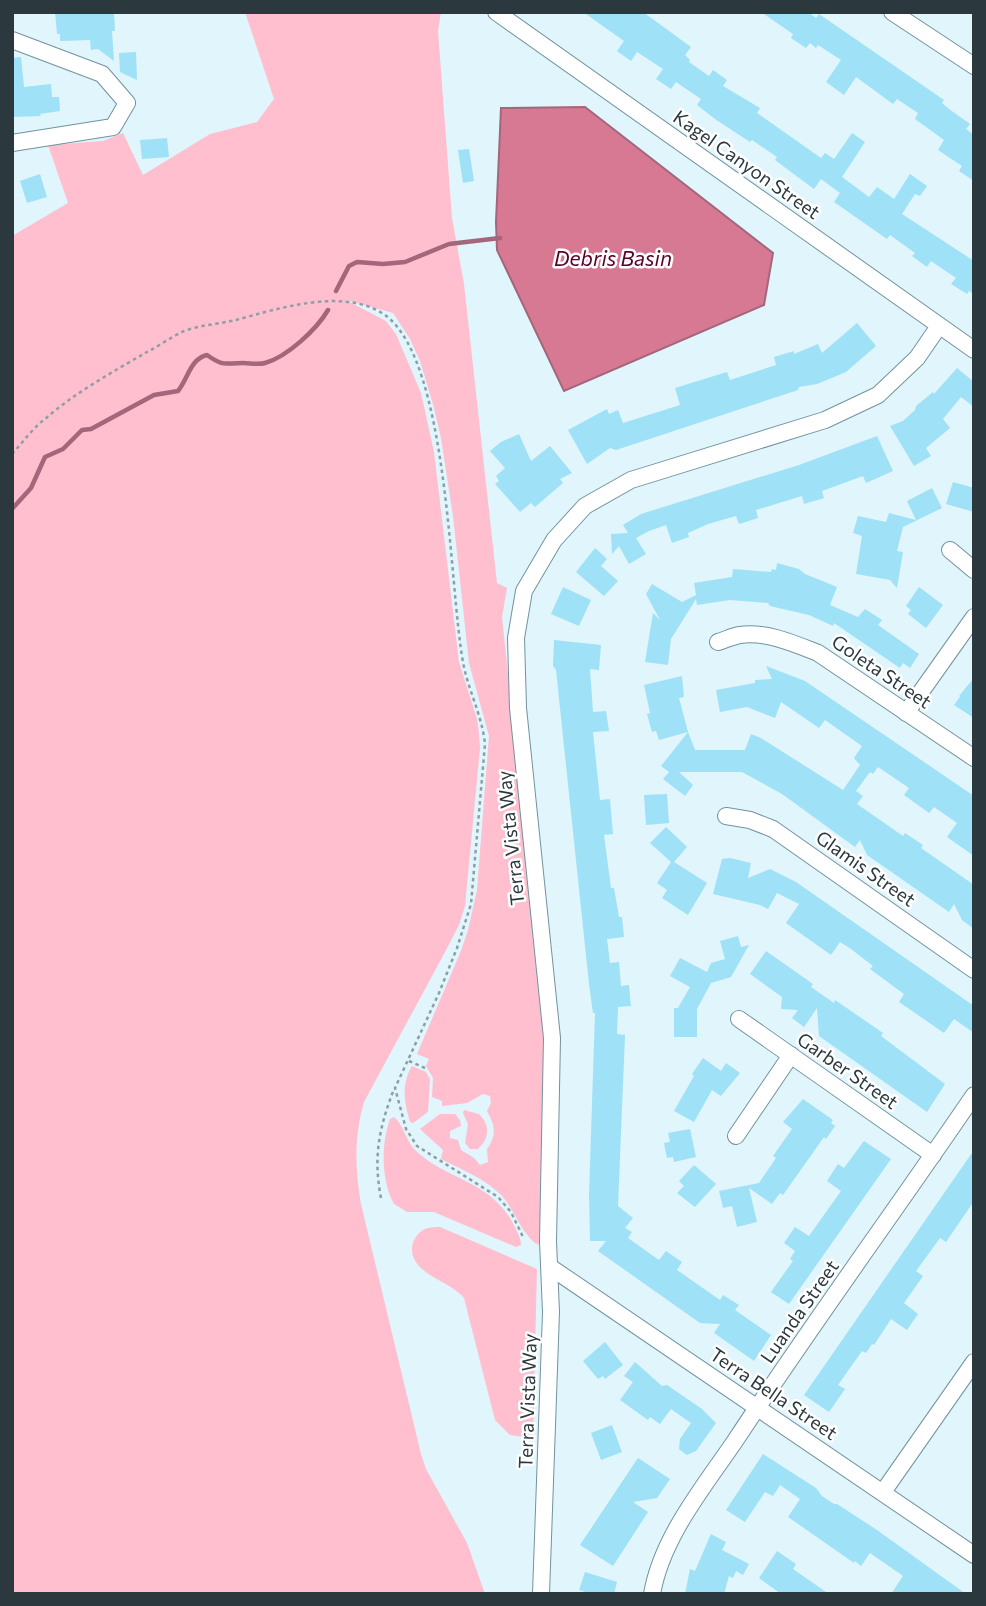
<svg xmlns="http://www.w3.org/2000/svg" width="986" height="1606" font-family="Commissioner,sans-serif">
<rect width="100%" height="100%" fill="#e0f5fc"/>
<!-- green -->
<g fill="#ffbfce">
<path d="M245,12H441L438,31L452,218L464,284L497,583L507,588L502,617L543,1006L546,1055L539,1245C522,1237 515,1208 499,1193C483,1178 461,1169 441,1159L443,1150L420,1129L440,1114H455L460,1120L461,1126L450,1131V1138L458,1140L461,1150L474,1158L480,1165L488,1162L487,1149C497,1135 495,1125 487,1111L491,1103L490,1096L483,1094L467,1103L442,1106V1101L432,1097L433,1078L426,1066L429,1059L417,1054L461,951L468,930L477,890L489,736L469,663L453,516L441,438L433,404L420,361L410,339L393,313L346,300L386,321L396,334L421,393L434,452L459,662L477,719L479,733L480,748L465,906L459,925L445,952L364,1102C354,1137 355,1169 361,1204L421,1454L426,1469L467,1543L485,1594H12V236L68,203L48,145L103,141L123,133L143,175L210,134L257,122L274,99Z"/>
<path d="M412,1066L426,1072L430,1079L428,1112L413,1123L410,1122C404,1101 401,1085 412,1066Z"/>
<path d="M464,1110L479,1114C491,1126 489,1139 478,1149H470L465,1143L468,1124L463,1113Z"/>
<path d="M394,1117C403,1124 406,1140 414,1149C446,1181 490,1179 514,1225C517,1232 521,1238 521,1245L516,1247L434,1212H407L394,1204C381,1181 381,1144 390,1119Z"/>
<path d="M440,1227L537,1269L533,1434L531,1438L510,1435L495,1420L464,1298C451,1281 412,1275 412,1249C412,1241 417,1234 423,1230C429,1227 434,1227 440,1227Z"/>
</g>
<!-- water -->
<polygon fill="#d77993" stroke="#a3667a" stroke-width="2" points="585,107 773,253 764,305 564,391 497,250 496,222 501,108"/>
<g fill="none" stroke-linecap="round" stroke-linejoin="round">
<!-- stream -->
<g stroke="#a3667a" stroke-width="4.5">
<polyline points="336,291 349,266 357,262 383,264 405,262 449,244 500,238"/>
<path d="M12,509L31,488L45,457L63,449L82,430L91,429L154,395L178,391C188,379 190,359 207,355C224,367 224,363 243,363C250,363 258,365 265,363C287,357 317,329 328,310"/>
</g>
</g>
<!-- building -->
<g fill="#9fe1f6">
<polygon points="55,12 114,12 115,31 112,31 114,61 98,49 91,50 90,40 60,41 60,34 57,34"/>
<polygon points="583,12 643,12 691,47 685,55 690,60 689,62 709,76 713,70 727,80 723,86 760,108 757,113 821,158 825,153 834,159 852,133 865,142 842,177 869,197 877,187 894,199 910,174 927,186 920,196 915,194 902,214 974,261 974,294 969,291 967,294 951,284 956,278 931,261 927,267 912,256 915,253 890,235 887,239 834,202 840,193 821,179 814,189 775,160 777,157 752,140 750,142 715,119 697,105 701,99 676,82 671,89 656,79 663,69 637,52 631,61 617,51 624,41"/>
<polygon points="761,12 808,12 816,18 819,14 944,100 942,103 949,109 970,124 966,129 974,135 974,181 959,171 962,166 938,150 944,140 915,119 918,113 897,99 893,104 856,77 844,95 826,82 841,60 818,45 816,48 810,43 806,48 791,38 793,34"/>
<polygon points="136,52 137,80 120,72 119,53"/>
<polygon points="21,57 24,87 51,84 52,97 59,97 60,111 40,114 41,116 12,117 12,58"/>
<polygon points="167,138 169,157 142,159 140,140"/>
<polygon points="469,149 474,181 463,183 458,150"/>
<polygon points="40,174 47,197 27,203 20,181"/>
<polygon points="857,323 876,346 846,372 817,384 799,387 798,390 616,450 610,448 587,464 568,430 607,409 609,414 618,410 623,423 680,405 675,388 727,372 730,380 776,365 774,357 794,351 794,354 818,344 822,353"/>
<polygon points="957,368 974,382 974,407 961,397 943,419 950,428 926,448 931,456 914,466 890,426 903,421 915,410 916,406 933,392 934,394"/>
<polygon points="519,434 531,461 550,446 572,473 560,479 563,483 535,507 531,503 520,512 495,484 499,481 496,476 505,468 490,451 501,442"/>
<polygon points="877,436 893,471 866,483 863,476 822,491 824,498 804,504 802,496 756,510 758,518 739,524 736,516 708,524 688,533 689,537 672,543 666,525 649,531 636,538 646,554 629,564 619,546 612,554 611,534 628,533 623,525 641,514 799,465"/>
<polygon points="953,482 974,488 974,512 946,504"/>
<polygon points="932,488 942,508 903,527 897,551 903,552 897,588 890,580 856,574 862,536 853,533 858,516 886,522 889,513 916,520 907,501"/>
<polygon points="595,548 607,559 601,566 618,581 604,596 576,572"/>
<polygon points="777,563 799,569 805,574 837,587 830,605 858,617 865,609 882,620 878,625 919,654 910,668 903,663 900,668 834,623 833,626 809,615 770,606 768,603 730,600 697,605 696,599 671,639 668,665 645,662 653,613 660,620 646,594 652,584 682,602 696,595 694,583 732,577 733,569 771,572 772,569 776,570"/>
<polygon points="563,587 591,600 579,626 551,614"/>
<polygon points="919,587 943,605 926,628 908,614 911,610 906,606"/>
<polygon points="554,640 601,645 599,670 590,669 593,712 606,711 609,731 593,732 600,800 610,799 613,834 604,835 611,888 614,888 619,917 622,917 624,937 607,939 610,963 619,962 621,986 629,985 631,1006 618,1007 617,1034 625,1035 618,1206 633,1218 625,1228 632,1232 628,1238 659,1260 666,1251 682,1262 677,1270 720,1300 723,1295 739,1305 735,1310 771,1335 754,1361 714,1333 720,1324 700,1323 598,1251 606,1241 590,1241 589,1195 595,1013 593,1013 589,984 556,670 553,666"/>
<polygon points="766,666 805,681 974,796 974,856 947,837 957,823 934,807 929,813 904,795 909,788 878,767 873,774 870,772 856,791 863,796 857,804 903,836 905,833 923,845 921,848 974,885 974,929 962,920 954,904 949,912 867,855 860,840 855,847 782,794 742,772 679,772 693,785 685,796 663,779 669,772 661,766 688,732 695,750 745,750 751,734 761,738 843,790 860,765 854,758 862,746 825,720 819,728 781,702 775,718 747,707 720,712 716,690 755,683 755,680 772,679"/>
<polygon points="682,676 684,697 679,698 688,732 659,740 656,731 652,732 647,714 650,713 644,685"/>
<polygon points="974,678 974,718 954,705 960,697 959,696"/>
<polygon points="667,794 669,823 646,825 644,795"/>
<polygon points="666,827 687,847 674,862 707,883 688,915 662,898 667,890 657,883 671,862 650,843"/>
<polygon points="730,858 751,863 748,878 770,869 796,882 974,1006 974,1033 954,1019 944,1033 899,1002 904,994 870,969 873,966 851,949 840,942 831,955 786,923 799,904 777,893 768,909 760,905 713,894 722,859"/>
<polygon points="738,936 741,947 749,945 731,977 711,983 697,1009 697,1037 674,1037 674,1008 678,1008 690,987 670,976 680,958 707,972 711,963 725,959 720,941"/>
<polygon points="766,951 813,984 811,987 834,1003 835,1000 883,1033 881,1036 945,1084 927,1112 819,1036 817,1008 804,1027 792,1018 798,1010 781,1009 782,997 750,974"/>
<polygon points="703,1058 721,1071 726,1063 740,1073 721,1096 712,1090 694,1122 674,1111 694,1076 692,1074"/>
<polygon points="803,1099 833,1120 831,1123 835,1126 826,1139 824,1137 783,1195 780,1193 772,1204 749,1188 757,1222 737,1227 732,1206 723,1208 719,1191 759,1183 776,1158 773,1156 792,1129 783,1122"/>
<polygon points="690,1129 696,1157 674,1162 673,1157 667,1158 664,1143 670,1142 668,1133"/>
<polygon points="864,1141 891,1159 789,1304 771,1292 793,1261 790,1259 795,1251 784,1243 795,1227 809,1236 841,1191 827,1181 838,1164 844,1168"/>
<polygon points="974,1150 974,1201 946,1242 940,1238 916,1271 923,1276 904,1303 918,1314 907,1330 891,1319 874,1345 872,1344 866,1353 862,1351 838,1385 845,1389 829,1412 804,1395"/>
<polygon points="694,1165 716,1184 695,1207 677,1193 684,1186 679,1181"/>
<polygon points="605,1342 623,1365 605,1379 603,1376 598,1379 583,1361"/>
<polygon points="635,1362 662,1386 667,1385 702,1409 716,1423 696,1451 687,1455 679,1449 680,1439 691,1423 671,1409 660,1424 650,1417 648,1420 620,1400 633,1382 624,1376"/>
<polygon points="612,1425 622,1452 601,1460 591,1433"/>
<polygon points="763,1454 816,1488 822,1496 834,1504 837,1504 877,1530 966,1594 891,1594 903,1576 870,1553 861,1566 855,1561 854,1563 788,1517 800,1499 780,1485 773,1496 765,1492 745,1522 726,1510"/>
<polygon points="638,1458 670,1479 657,1498 633,1502 648,1512 613,1566 580,1545"/>
<polygon points="711,1534 726,1542 722,1550 749,1564 743,1575 736,1571 733,1578 729,1576 724,1594 685,1594 690,1569 695,1571"/>
<polygon points="777,1551 796,1564 793,1569 829,1594 781,1594 759,1578"/>
<polygon points="585,1572 617,1582 614,1594 592,1594 579,1590"/>
</g>
<g fill="none" stroke-linecap="round" stroke-linejoin="round">
<!-- minor casing -->
<g stroke="#72939e" stroke-width="18">
<g id="minor">
<polyline points="496,12 974,350"/>
<polyline points="892,12 974,66"/>
<polyline points="12,40 102,74 127,103 113,127 12,143"/>
<polyline points="950,550 974,570"/>
<path d="M718,642C725,640 733,636 740,635C766,631 795,644 818,653L974,758"/>
<polyline points="906,713 974,617"/>
<polyline points="726,816 750,820 773,829 974,970"/>
<polyline points="739,1019 933,1155"/>
<polyline points="736,1136 791,1055"/>
<polyline points="550,1267 974,1555"/>
<polyline points="883,1492 974,1362"/>
<polyline points="541,1594 551,1312 548,1241 552,1038 518,708 516,638 524,591 554,540 585,506 631,480 825,420 878,395 917,358 939,326"/>
<path d="M652,1594C662,1537 703,1488 735,1441C812,1324 895,1211 974,1095"/>
</g>
</g>
<!-- path -->
<g stroke="#8d9fa5" stroke-width="2.5" stroke-dasharray="3.5 3.5" stroke-linecap="butt">
<path d="M12,454C23,442 33,428 45,419C73,394 114,371 147,352C159,346 171,337 184,331C200,325 219,324 236,320C280,308 345,287 385,315C449,361 449,586 463,662C468,690 482,715 485,744L471,904L457,948L439,993L395,1088L406,1129L417,1146L498,1197L511,1212L523,1237"/>
<polyline points="409,1061 425,1068"/>
<path d="M381,1198C373,1157 379,1128 394,1089"/>
</g>
<!-- minor -->
<use href="#minor" stroke="#fff" stroke-width="16"/>
</g>
<g text-anchor="middle" dominant-baseline="central" stroke-width="5" stroke-linejoin="round" paint-order="stroke">
<!-- street labels -->
<g font-size="19" fill="#2b393e" stroke="#fff">
<text transform="translate(747 164) rotate(35)">Kagel Canyon Street</text>
<text transform="translate(882 671) rotate(34)">Goleta Street</text>
<text transform="translate(510 838) rotate(-96)">Terra Vista Way</text>
<text transform="translate(866 868) rotate(35)">Glamis Street</text>
<text transform="translate(848 1070) rotate(35)">Garber Street</text>
<text transform="translate(799 1311) rotate(-55)">Luanda Street</text>
<text transform="translate(774 1393) rotate(34)">Terra Bella Street</text>
<text transform="translate(527 1401) rotate(-88)">Terra Vista Way</text>
</g>
<!-- water labels -->
<g font-size="21" font-style="italic" fill="#5b0229" stroke="#fff">
<text x="613" y="257">Debris Basin</text>
</g>
</g>
<!-- border -->
<rect width="986" height="1606" fill="none" stroke="#2b393e" stroke-width="28"/>
</svg>
